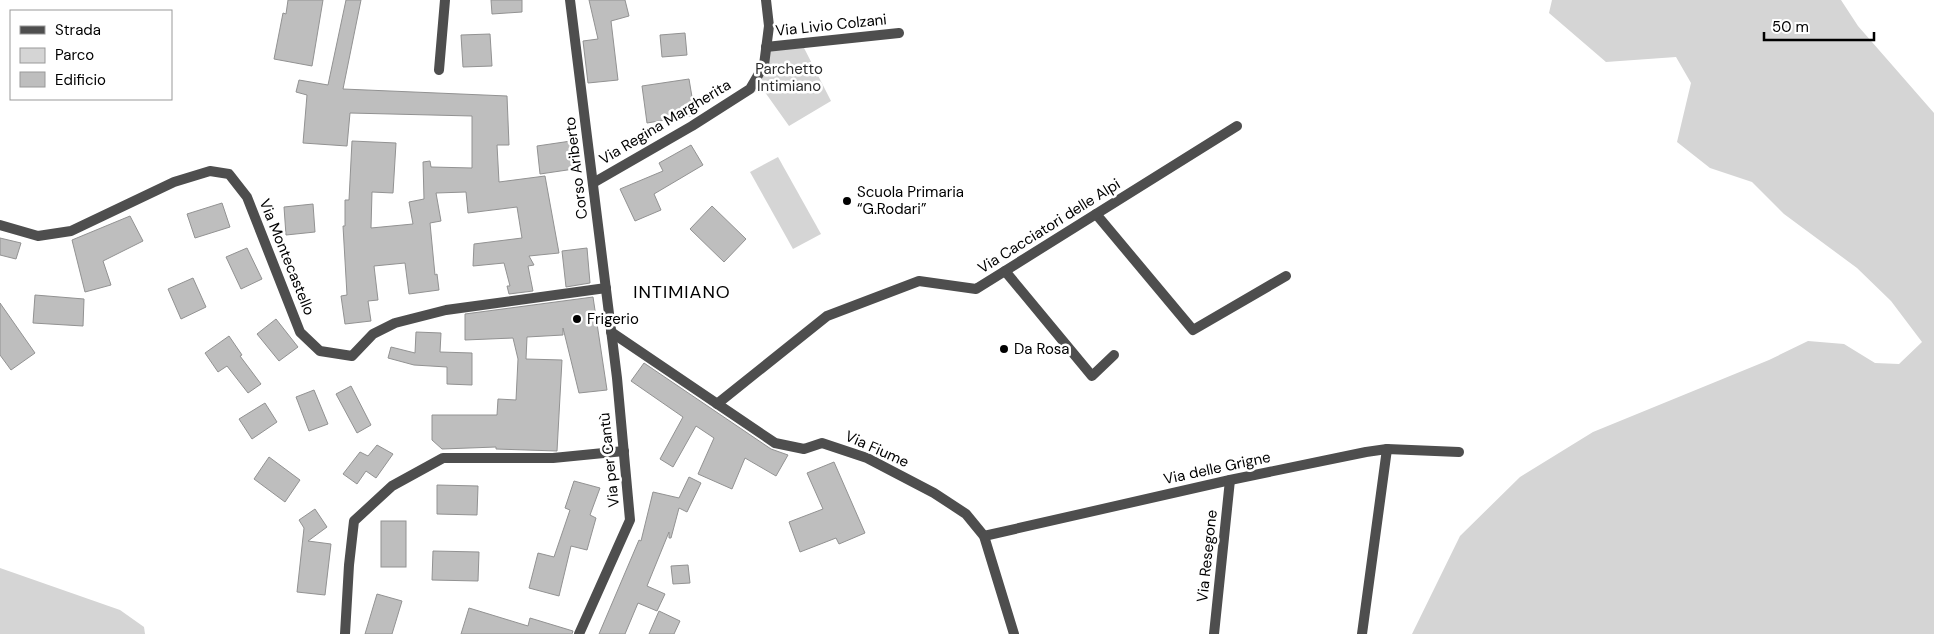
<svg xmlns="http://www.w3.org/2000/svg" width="1934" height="634" font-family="'DM Sans',sans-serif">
<rect width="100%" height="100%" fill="#fff"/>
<!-- green -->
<g fill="#d5d5d5">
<polygon points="1552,0 1841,0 1858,26 1934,113 1934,634 1412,634 1460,536 1520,477 1593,432 1769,360 1808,341 1844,344 1875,363 1899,364 1922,342 1891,301 1857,268 1784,214 1752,182 1710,168 1677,142 1691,83 1676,57 1606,62 1549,13"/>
<polygon points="802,44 831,101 789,126 762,88 753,93 766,48"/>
<polygon points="778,157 821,234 793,249 750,172"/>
<polygon points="0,568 120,610 144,627 145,634 0,634"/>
</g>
<!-- building -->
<g fill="#bebebe" stroke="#929292">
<polygon points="288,0 323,0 312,66 274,59 283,13 286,14"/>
<polygon points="346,0 361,0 343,89 507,96 509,145 497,145 499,182 545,176 559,253 529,256 534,265 528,266 533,291 509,294 507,286 510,286 504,263 473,266 474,244 522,238 517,207 468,213 466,192 436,193 441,221 430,223 435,275 437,274 439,290 409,294 405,263 374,266 378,300 368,301 371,321 345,324 341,296 347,295 343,226 345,226 345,200 349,200 352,141 396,143 393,193 372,192 371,228 413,224 409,202 424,199 423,162 430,161 431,167 472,168 472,116 350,113 347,146 303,143 307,95 296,92 299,80 328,85"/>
<polygon points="491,0 522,0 522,12 492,14"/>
<polygon points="589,0 625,0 629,16 611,21 618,80 588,83 583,41 598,39"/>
<polygon points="685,33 687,55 662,57 660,35"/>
<polygon points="490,34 492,66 463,67 461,35"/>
<polygon points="689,79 695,115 647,123 642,86"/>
<polygon points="571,141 574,169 540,174 537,146"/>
<polygon points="691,145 703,165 654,194 661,210 635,221 620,189 663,171 659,163"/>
<polygon points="222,203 230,227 195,238 187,214"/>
<polygon points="313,204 315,232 286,235 284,207"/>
<polygon points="712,206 746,239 724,262 690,229"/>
<polygon points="130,216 143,241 103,261 111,285 85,292 72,240"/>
<polygon points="0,238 21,243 16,259 0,255"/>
<polygon points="247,248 262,279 241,289 226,257"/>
<polygon points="587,248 590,283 566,287 562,251"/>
<polygon points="193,278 206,307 181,319 168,289"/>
<polygon points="35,295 84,299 83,326 33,323"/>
<polygon points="593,297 607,390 579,393 563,328 563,335 527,337 526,359 562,360 557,451 496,449 496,447 442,449 432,440 432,415 497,415 498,399 516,400 518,359 513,338 465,340 465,314"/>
<polygon points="0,303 35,353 11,370 0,355"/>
<polygon points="276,319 298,347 279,361 257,334"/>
<polygon points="416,332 441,333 440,352 472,353 472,385 447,384 447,367 414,365 388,358 391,347 415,353"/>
<polygon points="229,336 242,355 240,356 261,384 248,393 227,366 218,372 205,353"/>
<polygon points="644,363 771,449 788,455 776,476 745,458 732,489 698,474 714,438 696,426 673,467 660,459 683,417 631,381"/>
<polygon points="351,386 371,425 357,433 336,394"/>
<polygon points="314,390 328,424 309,431 296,397"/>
<polygon points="265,403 277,422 252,439 239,419"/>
<polygon points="377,445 393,454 376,478 366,471 357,484 343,474 360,452 368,456"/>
<polygon points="269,457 300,480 285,502 254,479"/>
<polygon points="834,462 865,533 839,544 836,538 800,552 789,522 823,509 807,473"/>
<polygon points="689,477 701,483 687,512 679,508 671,538 669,538 669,532 647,586 665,594 657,611 638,603 625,634 599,634 639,540 641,541 653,492 679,498"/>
<polygon points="574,481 600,488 590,515 596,518 587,550 571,546 559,596 529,588 538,553 554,557 570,510 565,508"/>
<polygon points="437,485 478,486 477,515 437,514"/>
<polygon points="315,509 327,527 308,541 331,544 325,595 297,592 304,528 299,520"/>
<rect x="381" y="521" width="25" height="46"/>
<polygon points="433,551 479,552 478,581 432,580"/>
<polygon points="688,565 690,583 673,584 671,566"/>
<polygon points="377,594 402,601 392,634 365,634"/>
<polygon points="469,608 528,626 530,618 573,631 572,634 461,634"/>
<polygon points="659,611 680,621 674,634 649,634"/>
</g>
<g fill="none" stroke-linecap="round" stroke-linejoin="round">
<!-- minor -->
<g stroke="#4e4e4e" stroke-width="10">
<polyline points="766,47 899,33"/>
<polyline points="439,70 445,0"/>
<polyline points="593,183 692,126 750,89 764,65 769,26 766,0"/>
<polyline points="1096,214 1193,330 1286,276"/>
<polyline points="0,225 38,236 71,231 174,182 210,171 229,174 247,197 300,332 320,351 352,356 373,334 395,323 446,310 606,288"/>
<polyline points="1005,271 1092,376 1114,355"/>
<polyline points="611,332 775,443 804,449 822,443 867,458 934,493 966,514 984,536 1014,634"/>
<polyline points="717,404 827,316 919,281 976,289 1237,126"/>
<polyline points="984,536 1230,480 1366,452 1387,449 1459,452"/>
<polyline points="345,634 349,565 354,521 392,486 443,458 553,458 624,451"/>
<polyline points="1214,634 1230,480"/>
<polyline points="1362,634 1387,449"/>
</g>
<!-- tertiary -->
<polyline stroke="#4e4e4e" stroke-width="10" points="570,0 617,378 630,520 579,634"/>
</g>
<!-- markers -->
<g fill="#000" stroke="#fff" stroke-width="2">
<circle cx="847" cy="201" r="5"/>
<circle cx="577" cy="319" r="5"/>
<circle cx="1004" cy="349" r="5"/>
</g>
<g text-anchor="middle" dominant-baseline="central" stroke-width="5" stroke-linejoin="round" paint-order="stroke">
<!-- street labels -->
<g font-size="15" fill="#000" stroke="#fff">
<text transform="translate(831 25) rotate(-6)">Via Livio Colzani</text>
<text transform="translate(665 122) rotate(-31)">Via Regina Margherita</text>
<text transform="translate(576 168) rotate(-97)">Corso Ariberto</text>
<text transform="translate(1049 226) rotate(-32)">Via Cacciatori delle Alpi</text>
<text transform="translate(287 257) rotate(68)">Via Montecastello</text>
<text transform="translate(877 449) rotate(24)">Via Fiume</text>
<text transform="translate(609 460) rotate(-96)">Via per Cantù</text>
<text transform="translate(1217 468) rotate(-12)">Via delle Grigne</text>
<text transform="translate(1207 556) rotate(-84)">Via Resegone</text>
</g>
<!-- park labels -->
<g font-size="15" fill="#2c2c2c" stroke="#fff">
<text x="789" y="69">Parchetto<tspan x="789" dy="17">Intimiano</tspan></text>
</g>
<!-- poi labels -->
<g font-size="15" fill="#000" stroke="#fff" text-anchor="start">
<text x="857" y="192">Scuola Primaria<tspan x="857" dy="17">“G.Rodari”</tspan></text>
<text x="587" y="319">Frigerio</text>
<text x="1014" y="349">Da Rosa</text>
</g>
<!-- quarter labels -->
<g font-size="18" letter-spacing="1" fill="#000" stroke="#fff">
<text x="682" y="292">INTIMIANO</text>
</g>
</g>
<!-- legend -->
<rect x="10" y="10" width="162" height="90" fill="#ffffff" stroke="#999999"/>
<rect x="20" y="26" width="25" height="8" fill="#4e4e4e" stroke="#999999"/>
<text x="55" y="35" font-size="15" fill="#000000">Strada</text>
<rect x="20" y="48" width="25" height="15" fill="#d5d5d5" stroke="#999999"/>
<text x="55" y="60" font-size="15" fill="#000000">Parco</text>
<rect x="20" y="72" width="25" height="15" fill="#bebebe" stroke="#999999"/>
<text x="55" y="85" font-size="15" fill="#000000">Edificio</text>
<!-- scale -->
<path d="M1764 32v8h110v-8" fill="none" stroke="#000000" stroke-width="2.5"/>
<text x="1772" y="32" font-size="15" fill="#000000" stroke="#ffffff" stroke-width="4" paint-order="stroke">50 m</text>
</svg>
